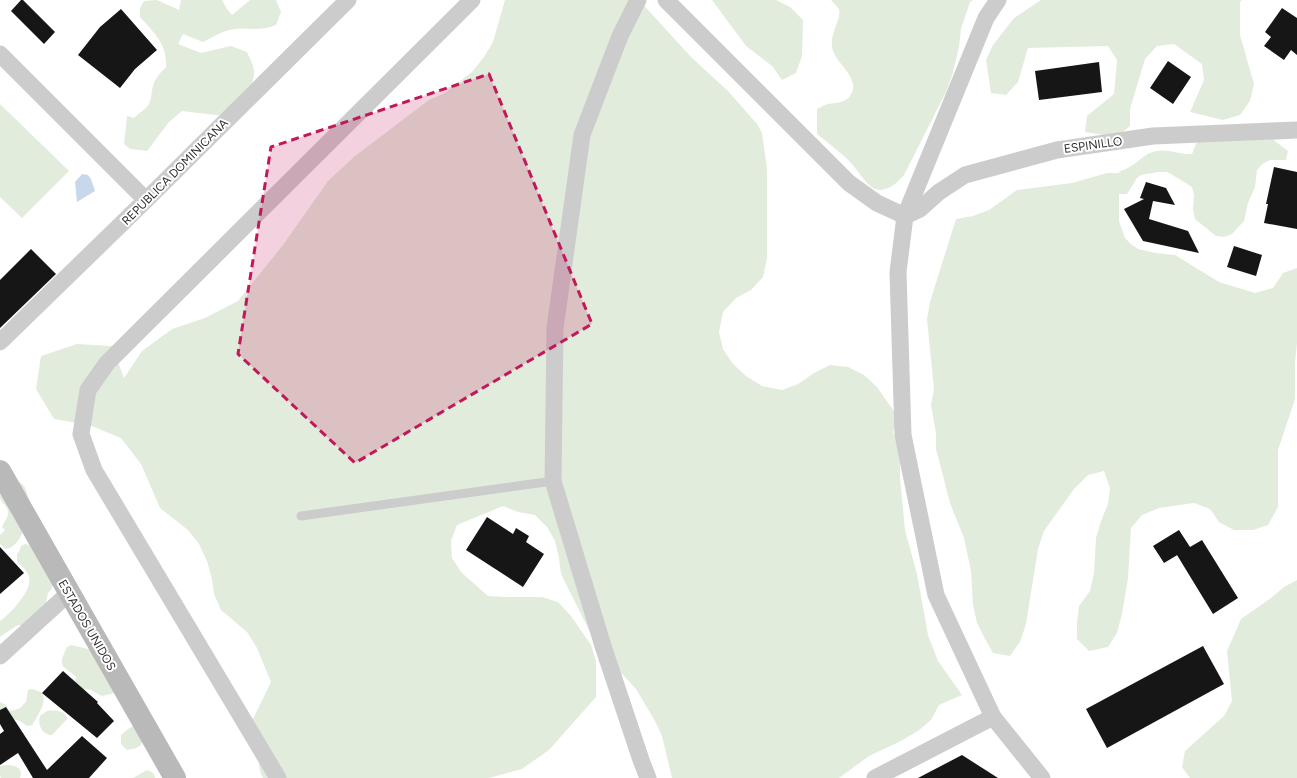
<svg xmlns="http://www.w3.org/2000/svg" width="1297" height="778" font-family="Figtree,sans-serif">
<rect width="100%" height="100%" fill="#fff"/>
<!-- green -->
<g fill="#e2ecdc">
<path d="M157,0L179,10L181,0H222L227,9L232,15L250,0H276L281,12L276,25C262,31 249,28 235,29C224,30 213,37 203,42L183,34L178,44L201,53L231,46L247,52C249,57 253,64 254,70C255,91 237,103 224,116L182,111L169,122L147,151L130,149L124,144L127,116L134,118C138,114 144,110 148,106C151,101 151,96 152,91C153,81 159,74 166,67C167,44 155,34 140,17V8L144,1Z"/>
<polygon points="505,0 639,0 691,57 728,91 757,124 762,133 767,169 767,259 763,277 751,290 736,298 723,312 719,332 723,349 733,364 746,376 762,386 782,390 798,384 814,373 830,365 848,367 864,375 877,387 898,417 893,432 900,456 900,478 905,530 917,574 928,635 938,661 962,695 939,705 931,720 918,731 901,741 869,756 839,778 672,778 662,736 655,721 636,689 598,648 561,574 559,558 555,541 547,527 535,515 518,512 503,506 457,525 451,541 452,558 462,573 488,596 506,597 542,597 558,602 571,616 591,645 596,661 596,697 549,750 522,769 489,778 263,778 260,771 252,721 271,682 257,648 247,632 221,610 214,594 212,579 207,561 199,544 188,530 160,508 141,464 121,438 89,425 54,419 36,389 41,356 77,344 112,346 124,378 142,351 172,329 205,318 238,301 283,245 328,181 355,156 429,100 445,93 472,72 484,57 493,42"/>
<polygon points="712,0 776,0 790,7 803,20 802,56 796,73 782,80 772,66 746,46"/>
<path d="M831,0H973L970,2L961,29L959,47L952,76L946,92L904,175C895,186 880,197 868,184C862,178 858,171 852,164C842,153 829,144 817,134V109C819,108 822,106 825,105C833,102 845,104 850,96C862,80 838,65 833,51C828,34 842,20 839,9C837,6 833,3 831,0Z"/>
<polygon points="1041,0 1242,0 1240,2 1240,35 1254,84 1250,101 1240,115 1223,120 1190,112 1204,80 1202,64 1174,44 1157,46 1145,59 1130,109 1130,126 1117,137 1085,132 1087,116 1114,94 1117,60 1108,46 1028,48 1018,82 1006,95 991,93 986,60 993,45 1014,18"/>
<polygon points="0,104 69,171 22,218 0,197"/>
<path d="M1267,135L1288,151L1286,160H1270L1262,164L1257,170L1255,187L1248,203L1244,221L1232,234L1224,237L1216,236L1195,219L1193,210L1194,195L1192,187L1171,174L1167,172H1158L1141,175L1137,178L1127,194H1119V221L1125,238L1131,244L1138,249L1156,253L1175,255L1219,282L1255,293L1273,288L1283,273L1297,268V343L1295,363V399L1278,450V507L1268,525L1253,530H1234L1219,522L1210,509L1194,503L1159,508L1142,515L1131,528L1128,578L1122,614L1117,633L1108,647L1089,651L1077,639V622L1079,606L1090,591L1094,573L1096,538L1101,521L1108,504L1110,488L1104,471L1088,475L1074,489L1044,531L1038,549L1026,624L1020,642L1010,656L993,653L985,639L977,623L973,605L971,571L964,538L950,503L936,449V433L931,405L934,389L927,319L930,302L956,219L973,216L989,210L1017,190L1072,183L1107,173H1122L1118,172C1124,170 1128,168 1133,165C1140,160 1147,152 1157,151C1169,149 1180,155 1192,154L1195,146L1199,139Z"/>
<path d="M0,482C6,482 16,480 21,483C36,493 26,549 5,549L0,544V535L5,530L2,527C4,521 8,519 8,512C8,506 2,504 0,498C0,494 0,486 0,482Z"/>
<path d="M25,544L34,546L54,582L51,590L48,593L45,607L27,624L16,626L0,637V621C10,614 33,590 29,577C27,570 22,566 17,562V554L19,552L21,546Z"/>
<polygon points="1297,580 1297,778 1190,778 1182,767 1185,751 1224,716 1232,701 1227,651 1241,619 1271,598 1284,587"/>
<path d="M71,645L84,648L105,654L119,692L102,696C95,693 90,687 83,690L75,682L76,677C62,664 57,668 67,647Z"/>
<path d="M32,689L41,692C49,702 37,715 32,726L31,725L27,726C18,718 12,719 0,718V702L6,705L8,709L12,711L20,708L26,702L28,690Z"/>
<path d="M47,711C56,710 65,710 68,720L67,719L52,735C43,735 37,725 40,716Z"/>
<path d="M135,725L143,739C141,748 135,749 127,750L121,744V735L128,729Z"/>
<path d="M6,765C14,765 24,767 20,778H1L0,776V766Z"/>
<path d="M147,770C152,771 154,773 155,778H133Z"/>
</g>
<!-- water -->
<polygon fill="#c7d8ed" points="82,174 88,175 91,179 95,191 77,202 75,182"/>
<!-- building -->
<g fill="#161616">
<polygon points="21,0 23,0 55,32 44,44 11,11"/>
<polygon points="1282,8 1297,18 1297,55 1291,50 1284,60 1264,46 1271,37 1265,32"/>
<polygon points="121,9 157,50 135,69 120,88 78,55 100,27"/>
<polygon points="1168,61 1191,77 1173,104 1150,88"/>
<polygon points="1099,62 1102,92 1039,100 1035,71"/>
<polygon points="1274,167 1297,172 1297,229 1264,223 1268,204 1266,204"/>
<polygon points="1146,182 1166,188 1175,205 1153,201 1149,219 1188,231 1199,253 1143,241 1124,209 1144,199 1140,198"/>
<polygon points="1234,246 1262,255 1256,276 1227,267"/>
<polygon points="31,249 56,274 0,328 0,280"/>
<polygon points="487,517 513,534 516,528 529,536 526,542 544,554 523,587 466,550"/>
<polygon points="1179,530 1190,547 1202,540 1238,598 1213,614 1177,555 1184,551 1164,563 1153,546"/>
<polygon points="0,547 24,573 0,594"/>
<polygon points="1203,646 1224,684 1107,748 1086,709"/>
<polygon points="63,671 98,702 97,703 114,721 97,738 42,693"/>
<polygon points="6,707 47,770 82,736 107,758 89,778 33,778 18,753 0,765 0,734 4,731 0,724 0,710"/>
<polygon points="962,755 998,778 918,778"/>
</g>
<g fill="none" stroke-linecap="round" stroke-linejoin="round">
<!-- lane -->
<polyline stroke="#ccc" stroke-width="9" points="301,516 553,481"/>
<!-- street -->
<g stroke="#ccc" stroke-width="17">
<polyline points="638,0 620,36 582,135 555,328 553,481 603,646 641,760 648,778"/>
<polyline points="666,0 849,183 877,203 905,216 920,209 939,192 965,175 1057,150 1153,136 1297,130"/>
<polyline points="998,0 986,18 905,216 898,272 903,435 936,595 993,717 1042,778"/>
<polyline points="0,54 146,200"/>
<polyline points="0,342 146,200 348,0"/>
<polyline points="0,656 69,593"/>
<polyline points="278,778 94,470 81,434 88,390 107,363 472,0"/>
<polyline points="875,778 993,717"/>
</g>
<!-- secondary -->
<polyline stroke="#b9b9b9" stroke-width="22" points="0,471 175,778"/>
</g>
<!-- marked area -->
<path fill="#c2185b" fill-opacity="0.2" stroke="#c2185b" stroke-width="3" stroke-dasharray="8 5" stroke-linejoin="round" d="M489,74L592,324L355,463L238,354L271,147Z"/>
<g text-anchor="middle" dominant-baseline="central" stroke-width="4" stroke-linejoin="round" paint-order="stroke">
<!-- street labels -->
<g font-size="12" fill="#2f2f2f" stroke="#fff">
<text transform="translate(1093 145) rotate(-8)">ESPINILLO</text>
<text transform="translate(175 172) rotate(-45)">REPUBLICA DOMINICANA</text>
<text transform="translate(87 625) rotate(60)">ESTADOS UNIDOS</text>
</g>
</g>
</svg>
